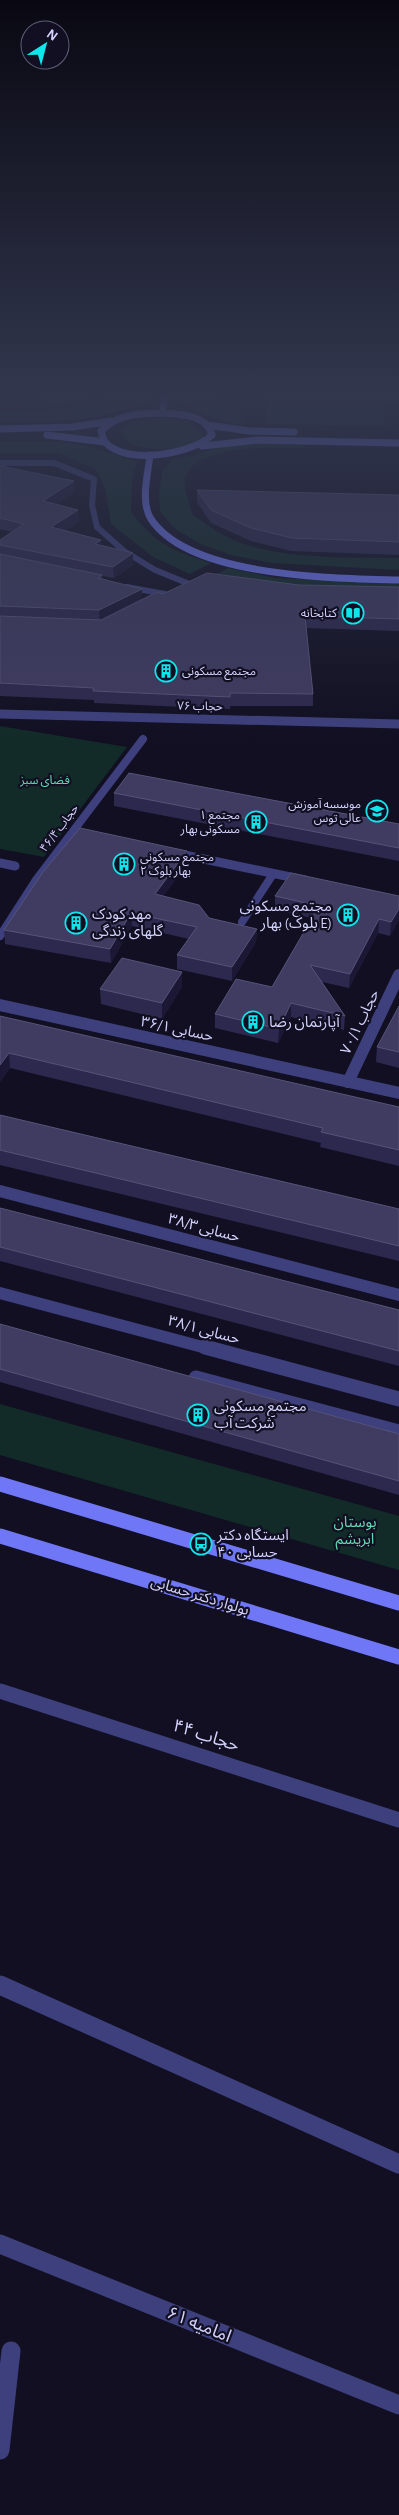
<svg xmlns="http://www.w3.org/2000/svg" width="399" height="2515" font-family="'Alegreya Sans','Noto Sans Arabic',sans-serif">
<rect width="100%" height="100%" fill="#110f21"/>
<!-- green -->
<g fill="#122b28">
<path d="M122,390H148L146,403L101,416L63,421L0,422V412C27,411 107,413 122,390Z"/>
<path d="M175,390H202L212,400L244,419L241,425C217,421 194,413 175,397Z"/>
<polygon points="266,400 383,402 385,426 265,424"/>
<path d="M165,418L189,422L202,431L203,436C188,452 133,455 121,434C127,419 151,419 165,418Z"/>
<path d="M0,442H61L82,445L137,461L132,481L131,512C158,546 171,550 211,563L190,574L153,557L111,524L105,488L96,470L60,453H0Z"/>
<path d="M258,443H302L306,448C280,447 189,443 185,481C184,491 190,506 193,515C205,523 216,532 229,538C276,560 348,557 399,558V570L272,563L231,555L200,544L174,528L160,511L159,495L162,472L171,460L192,456L223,445Z"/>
<polygon points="228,568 275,578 399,584 399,594 208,579"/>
<polygon points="0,726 127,747 44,857 0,849"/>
<polygon points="0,1404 399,1516 399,1570 0,1455"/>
</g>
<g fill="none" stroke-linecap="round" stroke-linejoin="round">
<!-- lane-far1 -->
<g stroke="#3d407d" stroke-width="6">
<polyline points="0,463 54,463 94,479 92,505 97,527 124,551 155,570 187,583"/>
<polyline points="127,587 165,594"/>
</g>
<!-- lane -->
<g stroke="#3d407d" stroke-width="8">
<polyline points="242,922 273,874"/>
<polyline points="0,936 36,880 143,739"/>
</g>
<!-- street-far4 -->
<polyline stroke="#3d407d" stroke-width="7" points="274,390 274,396 399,397"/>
<!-- street-far3 -->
<g stroke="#3d407d" stroke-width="9">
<polyline points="0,714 399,724"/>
<polyline points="170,852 305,880"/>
<polyline points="0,863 15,866"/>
</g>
<!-- street-far2 -->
<g stroke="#3d407d" stroke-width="12">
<polyline points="0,1005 399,1093"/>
<polyline points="348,1082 399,975"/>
<polyline points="0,1191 399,1295"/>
<polyline points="0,1293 210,1349"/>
</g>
<!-- street-far1 -->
<g stroke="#3d407d" stroke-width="15">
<polyline points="205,1347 399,1399"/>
<polyline points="196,1378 399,1432"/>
<polyline points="0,1691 399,1820"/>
</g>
<!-- street -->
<g stroke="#3d407d" stroke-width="19">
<polyline points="0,1985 399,2164"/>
<polyline points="0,2244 399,2405"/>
<polyline points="0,2450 11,2351"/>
</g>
<!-- secondary-far1 -->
<g stroke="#6f77f6" stroke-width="7">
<path d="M162,413C180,414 206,414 212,435C192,454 126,466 105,442C103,439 102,434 101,431C117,414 140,413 162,413Z"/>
<polyline points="162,413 166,390"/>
<polyline points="207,425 250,431 294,432"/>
<polyline points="0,429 72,427 112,421"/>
<polyline points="47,435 105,442"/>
<polyline points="202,446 258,440 399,443"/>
<path d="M150,455C148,474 140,502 151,519C190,578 335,578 399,580"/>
</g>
<!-- secondary -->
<g stroke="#6f77f6" stroke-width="15">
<polyline points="0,1484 399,1603"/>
<polyline points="0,1536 399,1657"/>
</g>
</g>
<!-- wall -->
<g fill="#2d294e">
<polygon points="34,390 111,390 74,401 74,393 70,391 71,402 59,406"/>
<polygon points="0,466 74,492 56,504 79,521 64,531 101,545 133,565 114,578 102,576 103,579 142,600 163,594 299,585 399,587 399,631 306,628 313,694 313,706 230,706 230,709 94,703 94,700 0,696 0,540 12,532 0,529"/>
<polygon points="197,490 399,495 399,555 291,551 251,541 211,523 197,502"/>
<polygon points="114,793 399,824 399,861 114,806"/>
<polygon points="187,851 187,864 163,896 209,918 257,929 256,942 232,981 177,969 177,955 189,939 132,926 111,963 5,944 4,930"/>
<polygon points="275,896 399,896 399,920 390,936 378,933 349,988 322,982 345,1016 344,1030 291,1017 278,1043 215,1028 215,1014 272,987 312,918 275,910"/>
<polygon points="182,987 162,1019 101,1004 100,989"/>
<polygon points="399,1006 399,1068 376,1062 377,1047"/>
<polygon points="0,1016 399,1107 399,1166 320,1147 321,1143 10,1068 0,1082"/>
<polygon points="0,1115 399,1209 399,1261 0,1165"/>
<polygon points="0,1208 399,1310 399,1366 0,1261"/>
<polygon points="0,1324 399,1434 399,1495 0,1382"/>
</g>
<!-- shaded-wall -->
<g fill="#1b1734">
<polygon points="70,390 71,402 59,406 58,394"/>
<polygon points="74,390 111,390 74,401"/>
<polygon points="74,481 74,492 43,512 43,501"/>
<polygon points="78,510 79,521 51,539 51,527"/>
<polygon points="101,540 101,551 95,544"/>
<polygon points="133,553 133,565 114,578 113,567"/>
<polygon points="142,589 142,600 100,622 99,610"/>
<polygon points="187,851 187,864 155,908 155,894"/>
<polygon points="399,909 399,920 390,936 391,922"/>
<polygon points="131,913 132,926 111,963 110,949"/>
<polygon points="379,919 378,933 349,988 350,974"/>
<polygon points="257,929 256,942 232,981 232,967"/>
<polygon points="182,972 182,987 162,1019 162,1003"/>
<polygon points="291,1003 291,1017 278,1043 279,1029"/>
<polygon points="9,1053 10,1068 0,1082 0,1065"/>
</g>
<!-- building -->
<g fill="#3f3b61" stroke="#565379">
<polygon points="51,390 70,390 58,394"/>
<polygon points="0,466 74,481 43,501 78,510 51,527 101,540 95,544 133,553 113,567 0,545 0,540 24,524 0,518"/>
<polygon points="197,490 399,495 399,542 292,538 251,528 211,510"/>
<polygon points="0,554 102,575 98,578 142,589 99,610 0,606"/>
<polygon points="207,573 299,585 399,587 399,619 305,616 313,694 230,693 230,697 93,691 94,688 0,683 0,616 101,620 157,592 163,594"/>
<polygon points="129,773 399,824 399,848 114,793"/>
<polygon points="80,828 187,851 155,894 199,905 209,918 257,929 232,967 177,955 197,927 131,913 110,949 4,930 43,872"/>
<polygon points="291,873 399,896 399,909 391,922 379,919 350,974 310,965 345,1016 291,1003 279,1029 215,1014 236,979 272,987 319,906 275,896"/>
<polygon points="122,958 182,972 162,1003 100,989"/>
<polygon points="399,1006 399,1052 377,1047"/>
<polygon points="0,1016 399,1107 399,1150 321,1132 323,1128 9,1053 0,1065"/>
<polygon points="0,1115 399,1209 399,1246 0,1150"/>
<polygon points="0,1208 399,1310 399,1351 0,1247"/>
<polygon points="0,1324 399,1434 399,1481 0,1369"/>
</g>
<!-- sky -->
<linearGradient id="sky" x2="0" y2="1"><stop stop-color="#090812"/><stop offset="0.53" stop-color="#32374e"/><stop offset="1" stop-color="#32374e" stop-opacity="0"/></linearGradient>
<rect width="399" height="742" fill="url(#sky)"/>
<!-- icons -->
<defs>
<g id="library-ring" transform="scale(1.125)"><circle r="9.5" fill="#110f21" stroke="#0fe6eb" stroke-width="1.5"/><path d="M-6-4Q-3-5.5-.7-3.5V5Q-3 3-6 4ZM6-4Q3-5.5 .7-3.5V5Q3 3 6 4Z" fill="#0fe6eb"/></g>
<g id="building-ring" transform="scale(1.125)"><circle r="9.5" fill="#110f21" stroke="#0fe6eb" stroke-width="1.5"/><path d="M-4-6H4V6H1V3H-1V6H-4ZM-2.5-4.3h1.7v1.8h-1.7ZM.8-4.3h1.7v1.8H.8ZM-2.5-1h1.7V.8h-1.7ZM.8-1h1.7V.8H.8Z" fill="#0fe6eb"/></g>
<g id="university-ring" transform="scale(1.125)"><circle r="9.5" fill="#110f21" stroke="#0fe6eb" stroke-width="1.5"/><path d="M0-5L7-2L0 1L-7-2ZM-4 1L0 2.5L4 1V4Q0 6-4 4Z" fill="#0fe6eb"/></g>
<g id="bus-ring" transform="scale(1.125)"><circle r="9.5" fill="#110f21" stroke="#0fe6eb" stroke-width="1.5"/><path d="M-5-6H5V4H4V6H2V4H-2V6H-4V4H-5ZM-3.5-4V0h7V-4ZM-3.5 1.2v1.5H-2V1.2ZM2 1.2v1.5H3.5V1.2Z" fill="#0fe6eb"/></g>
</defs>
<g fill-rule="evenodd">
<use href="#library-ring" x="353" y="613"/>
<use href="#building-ring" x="166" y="671"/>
<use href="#university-ring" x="377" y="811"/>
<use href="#building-ring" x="256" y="822"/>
<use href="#building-ring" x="124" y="864"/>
<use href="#building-ring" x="348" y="915"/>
<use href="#building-ring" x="76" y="923"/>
<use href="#building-ring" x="253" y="1022"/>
<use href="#building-ring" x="198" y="1415"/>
<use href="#bus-ring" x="201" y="1544"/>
</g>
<g text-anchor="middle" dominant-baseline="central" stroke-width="4.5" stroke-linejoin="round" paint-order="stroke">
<!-- far-poi labels -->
<g font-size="12" fill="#d3d2fc" stroke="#110f21" text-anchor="end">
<text x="337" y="613">کتابخانه</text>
<text x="182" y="671" text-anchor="start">مجتمع مسکونی</text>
<text x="361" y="804">موسسه آموزش<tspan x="361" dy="14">عالی توس</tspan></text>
<text x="240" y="815">۱ مجتمع<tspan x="240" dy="14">مسکونی بهار</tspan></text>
<text x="140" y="857" text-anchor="start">مجتمع مسکونی<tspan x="140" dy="14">بهار بلوک ۲</tspan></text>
</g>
<!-- far-street labels -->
<g font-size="12" fill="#d3d2fc" stroke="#110f21">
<text transform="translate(200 706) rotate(1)">حجاب ۷۶</text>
<text transform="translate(59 828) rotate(-53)">حجاب ۴۶/۴</text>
</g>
<!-- far-park labels -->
<g font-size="12" fill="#63d7b1" stroke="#110f21">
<text x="45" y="780">فضای سبز</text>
</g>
<!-- poi labels -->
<g font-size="15" fill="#d3d2fc" stroke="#110f21" text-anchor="start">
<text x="332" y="906" text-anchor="end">مجتمع مسکونی<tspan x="332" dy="17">بهار (بلوک E)</tspan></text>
<text x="92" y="914">مهد کودک<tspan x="92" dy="17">گلهای زندگی</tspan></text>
<text x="269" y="1022">آپارتمان رضا</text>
<text x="214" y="1406">مجتمع مسکونی<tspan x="214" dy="17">شرکت آب</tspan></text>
<text x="217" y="1535">ایستگاه دکتر<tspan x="217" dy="17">حسابی ۴۰</tspan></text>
</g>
<!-- street labels -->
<g font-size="15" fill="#d3d2fc" stroke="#110f21">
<text transform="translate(360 1022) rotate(-64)">حجاب ۷۰/۱</text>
<text transform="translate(177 1029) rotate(12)">حسابی ۳۶/۱</text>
<text transform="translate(204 1228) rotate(15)">حسابی ۳۸/۳</text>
<text transform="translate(204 1330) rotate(15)">حسابی ۳۸/۱</text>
<text transform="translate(200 1596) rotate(17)">بولوار دکتر حسابی</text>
</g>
<!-- park labels -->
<g font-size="15" fill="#63d7b1" stroke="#110f21">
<text x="355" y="1522">بوستان<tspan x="355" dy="17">ابریشم</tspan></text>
</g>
<!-- near-street labels -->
<g font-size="18" fill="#d3d2fc" stroke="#110f21">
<text transform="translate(206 1736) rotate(18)">حجاب ۴۴</text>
<text transform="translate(199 2325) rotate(22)">امامیه ۶۱</text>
</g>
</g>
<!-- north arrow -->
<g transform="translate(45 45) rotate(36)"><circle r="24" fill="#110f21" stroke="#5f5d79"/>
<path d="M0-4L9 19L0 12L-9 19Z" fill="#0fe6eb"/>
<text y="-8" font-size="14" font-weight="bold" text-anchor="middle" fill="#d3d2fc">N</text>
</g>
</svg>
